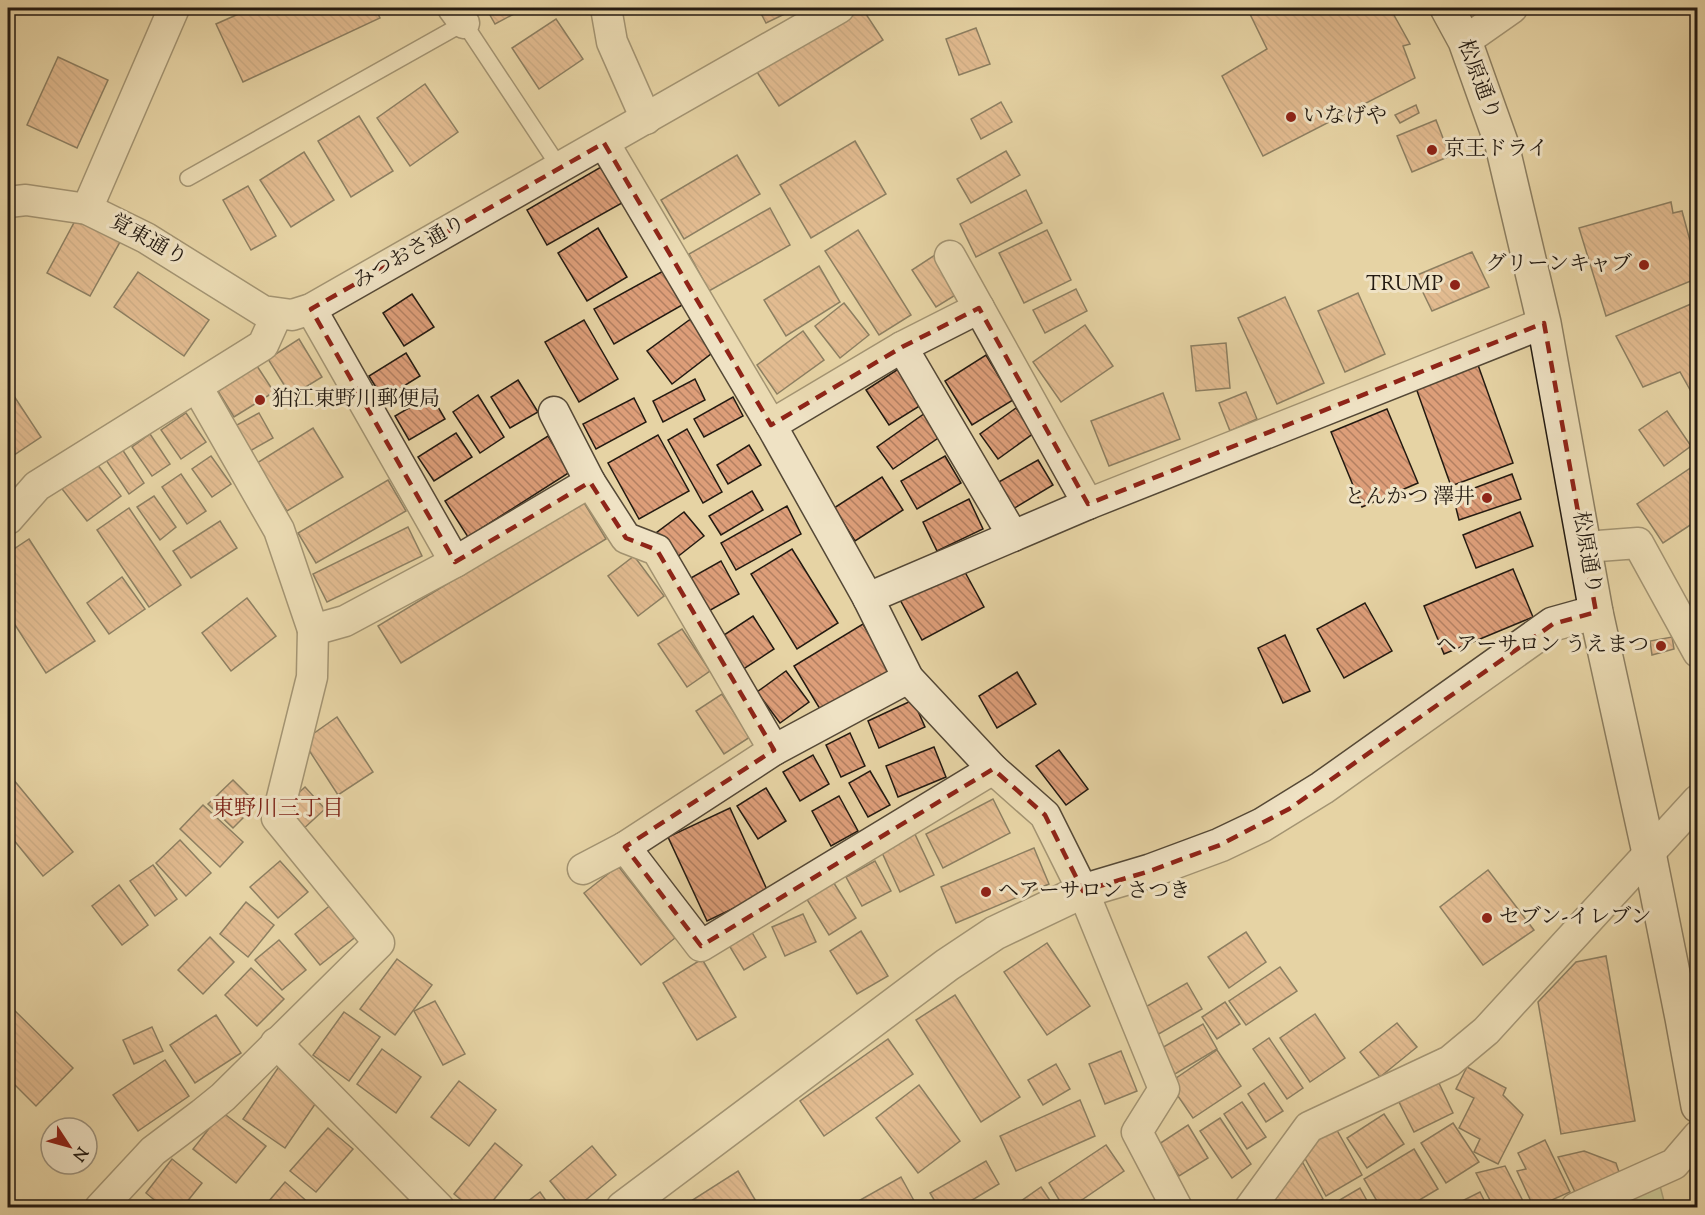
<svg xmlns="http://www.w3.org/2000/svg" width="1705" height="1215" font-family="'Sorts Mill Goudy','Noto Serif JP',serif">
<defs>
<pattern id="building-back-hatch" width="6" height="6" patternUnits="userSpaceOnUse" patternTransform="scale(1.5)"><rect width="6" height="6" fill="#dd9e79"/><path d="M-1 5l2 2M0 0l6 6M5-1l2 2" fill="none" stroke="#b38062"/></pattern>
</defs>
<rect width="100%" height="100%" fill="#e6d3a4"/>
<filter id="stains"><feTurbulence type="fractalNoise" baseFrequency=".00333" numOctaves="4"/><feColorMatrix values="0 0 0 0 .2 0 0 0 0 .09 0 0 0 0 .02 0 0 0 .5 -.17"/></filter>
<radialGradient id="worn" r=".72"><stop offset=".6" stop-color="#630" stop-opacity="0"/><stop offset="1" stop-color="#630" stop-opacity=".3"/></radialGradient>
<!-- green -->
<polygon fill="#aebe8b" stroke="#686c4e" stroke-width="1.5" points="1659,1182 1665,1205 1660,1208 1598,1208"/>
<!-- pier -->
<polygon fill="#e6d3a4" points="1698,1188 1697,1207 1666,1207 1665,1204"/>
<!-- building -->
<g fill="url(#building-back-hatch)" stroke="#231a11" stroke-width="1.5">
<polygon points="252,8 375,8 380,18 243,82 216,24"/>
<polygon points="486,8 525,8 495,24"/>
<polygon points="758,8 797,8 766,23"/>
<polygon points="858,8 862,8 883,40 779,106 757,72"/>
<polygon points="1247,8 1390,8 1410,44 1403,46 1415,78 1263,156 1222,76 1267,49"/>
<polygon points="556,19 583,59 539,89 512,48"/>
<polygon points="976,28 990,64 959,75 946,39"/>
<polygon points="58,57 108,80 77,148 27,125"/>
<polygon points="425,84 458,132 410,166 377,118"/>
<polygon points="1001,102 1012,122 981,139 971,119"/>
<polygon points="1416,105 1419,113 1400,123 1395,115"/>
<polygon points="359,116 393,171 351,197 318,141"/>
<polygon points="1436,120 1450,156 1412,172 1397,136"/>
<polygon points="855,141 886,194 811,238 780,185"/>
<polygon points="1006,151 1020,175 971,203 957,179"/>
<polygon points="304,152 334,200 291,227 260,180"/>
<polygon points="737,155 760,194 684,239 661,200"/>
<polygon points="601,167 622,203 547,245 527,210"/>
<polygon points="248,186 276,236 251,250 223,200"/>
<polygon points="1026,190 1042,223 976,257 960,224"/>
<polygon points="1671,202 1673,213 1682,211 1693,252 1698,250 1698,278 1606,316 1579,228"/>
<polygon points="770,208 790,245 709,291 689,254"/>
<polygon points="76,219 120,242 90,296 47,273"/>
<polygon points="598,228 627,277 587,301 558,253"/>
<polygon points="858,230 911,315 879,335 825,251"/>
<polygon points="1047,230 1071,280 1024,303 999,253"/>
<polygon points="1472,252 1489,287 1432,311 1415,276"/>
<polygon points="938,253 962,291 936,307 912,270"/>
<polygon points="819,266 840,302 786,336 764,300"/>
<polygon points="665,270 684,304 614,344 594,309"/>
<polygon points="138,272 209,320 184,356 114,307"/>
<polygon points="1076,289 1087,311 1045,333 1033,310"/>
<polygon points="1358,293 1385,354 1345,372 1318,311"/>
<polygon points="412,294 434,327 404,346 383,313"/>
<polygon points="1285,297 1324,383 1277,404 1238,318"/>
<polygon points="1698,301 1698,404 1680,372 1643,387 1616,336"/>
<polygon points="844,303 869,335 840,358 815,326"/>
<polygon points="692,318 716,350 672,384 647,351"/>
<polygon points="584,320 618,379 579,402 545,342"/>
<polygon points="1085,325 1113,366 1061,402 1033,362"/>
<polygon points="803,331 824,360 777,394 757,365"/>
<polygon points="299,339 322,377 291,396 268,359"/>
<polygon points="1226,343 1230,388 1196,391 1191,346"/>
<polygon points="406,353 420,376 383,399 369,376"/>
<polygon points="986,355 1013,400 972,425 945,381"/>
<polygon points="1478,365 1513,463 1451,486 1416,388"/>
<polygon points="257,366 274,392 234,417 218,391"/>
<polygon points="903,366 926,402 889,425 866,390"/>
<polygon points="695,379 705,400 663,422 653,401"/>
<polygon points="518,380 538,412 510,428 491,397"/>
<polygon points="8,387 41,437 8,459"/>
<polygon points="1246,392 1257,419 1230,431 1219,403"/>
<polygon points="1163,393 1180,439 1109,466 1091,421"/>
<polygon points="431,395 445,419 409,440 395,416"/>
<polygon points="478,395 504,437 480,453 453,412"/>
<polygon points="733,397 743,416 704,437 694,419"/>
<polygon points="634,398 646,422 596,449 583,424"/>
<polygon points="1016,408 1034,433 998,459 980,434"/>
<polygon points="1387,409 1418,483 1362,507 1331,432"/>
<polygon points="928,411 944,434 893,469 877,447"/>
<polygon points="1667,411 1691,446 1664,466 1639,430"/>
<polygon points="186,413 206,442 181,459 161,430"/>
<polygon points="259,413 273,438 248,452 235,426"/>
<polygon points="313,428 343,477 287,511 257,463"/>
<polygon points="687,429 722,492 703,503 668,440"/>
<polygon points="456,433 472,457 434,481 418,457"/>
<polygon points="150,434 170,464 152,476 132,447"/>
<polygon points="658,435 689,491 639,519 608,463"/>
<polygon points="548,436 570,472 468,537 445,501"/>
<polygon points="749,445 761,465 728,484 717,465"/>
<polygon points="122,449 144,483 129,494 106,460"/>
<polygon points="211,456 231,484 212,497 192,469"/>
<polygon points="945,456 961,483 917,509 901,481"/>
<polygon points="94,460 121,496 87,521 59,485"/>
<polygon points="1038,460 1053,485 1013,509 997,483"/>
<polygon points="1698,463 1698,520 1663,543 1637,504"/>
<polygon points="181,474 206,511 187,524 162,487"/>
<polygon points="1512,474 1521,499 1459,520 1453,496"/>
<polygon points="882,477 903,510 855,541 834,508"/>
<polygon points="388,480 406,511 316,563 298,533"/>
<polygon points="752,491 763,510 721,535 709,516"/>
<polygon points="154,496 176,527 160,540 137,507"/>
<polygon points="969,499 983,529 937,551 923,522"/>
<polygon points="583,501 606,539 401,663 378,626"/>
<polygon points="787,506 801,534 736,570 721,543"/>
<polygon points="129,508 181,585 149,607 97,530"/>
<polygon points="684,512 704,536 676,558 656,533"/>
<polygon points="1520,512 1533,546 1476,568 1463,535"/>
<polygon points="220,521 237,548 191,578 173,551"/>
<polygon points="408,527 422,556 327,602 313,574"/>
<polygon points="29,539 95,641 46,673 8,614 8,553"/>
<polygon points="792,549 838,623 797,649 751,574"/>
<polygon points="634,556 664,596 638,616 608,576"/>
<polygon points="721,561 739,594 707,612 689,579"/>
<polygon points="960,563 984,607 922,640 898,596"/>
<polygon points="1513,569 1533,617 1444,654 1424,606"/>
<polygon points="122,577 145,609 109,634 87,603"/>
<polygon points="247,598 276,636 231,671 202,633"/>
<polygon points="1365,603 1392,651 1344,678 1317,629"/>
<polygon points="753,616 774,649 742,670 721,637"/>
<polygon points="863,624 892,673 823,714 794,666"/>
<polygon points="682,629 710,671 687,687 658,644"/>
<polygon points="1285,635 1310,691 1283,703 1258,648"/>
<polygon points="1672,637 1674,649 1652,655 1650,641"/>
<polygon points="786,671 809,702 780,723 757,692"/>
<polygon points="1017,672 1036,704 997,728 979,696"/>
<polygon points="722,694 750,737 724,754 696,711"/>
<polygon points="913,700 925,727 879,748 868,721"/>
<polygon points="337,717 373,772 338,795 303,741"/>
<polygon points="850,733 865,766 841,777 826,745"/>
<polygon points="934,747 946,777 898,797 886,766"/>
<polygon points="1059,750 1088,789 1066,805 1036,766"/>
<polygon points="813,755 829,784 800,801 783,772"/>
<polygon points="870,771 890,805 868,817 849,783"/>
<polygon points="8,773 73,852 43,876 8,833"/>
<polygon points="233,780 257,804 233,828 208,804"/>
<polygon points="305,787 325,809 301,831 281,809"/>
<polygon points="766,788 786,821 758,839 737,806"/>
<polygon points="839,796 858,831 831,846 812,811"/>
<polygon points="993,799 1010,833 943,868 926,834"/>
<polygon points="203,805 243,842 220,867 180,829"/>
<polygon points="730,808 768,892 707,921 668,837"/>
<polygon points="913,830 934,875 900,892 879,846"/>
<polygon points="180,840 211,873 186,896 156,863"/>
<polygon points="1034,848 1049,884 956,923 941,887"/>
<polygon points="280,861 308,892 278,918 250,887"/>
<polygon points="875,861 891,891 862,906 846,877"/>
<polygon points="153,865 177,899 155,916 130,881"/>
<polygon points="618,866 675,938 641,965 584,893"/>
<polygon points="1488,870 1534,930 1483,965 1440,907"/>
<polygon points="830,877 856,918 829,935 803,893"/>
<polygon points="119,885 148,925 122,945 92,906"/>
<polygon points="338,899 363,931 320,965 295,934"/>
<polygon points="246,902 274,925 248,957 220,934"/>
<polygon points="803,914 816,942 785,956 772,927"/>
<polygon points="750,929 766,957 744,970 727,942"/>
<polygon points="861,931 888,976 857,994 830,951"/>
<polygon points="1246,932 1266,962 1229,988 1208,957"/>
<polygon points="210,937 234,962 203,994 178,970"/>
<polygon points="279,940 306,970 282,990 255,960"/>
<polygon points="1047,943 1090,1006 1047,1035 1004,972"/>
<polygon points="1606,956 1635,1121 1561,1134 1538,1002 1576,962"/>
<polygon points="397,959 432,985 395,1035 360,1009"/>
<polygon points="702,959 736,1017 697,1040 663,983"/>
<polygon points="1280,967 1297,991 1246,1025 1229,1001"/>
<polygon points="251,968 284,999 257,1026 225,995"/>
<polygon points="1187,983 1202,1009 1157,1035 1142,1009"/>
<polygon points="955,995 1020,1097 981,1122 916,1020"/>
<polygon points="435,1001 465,1054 443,1065 414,1011"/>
<polygon points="1225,1002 1240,1024 1217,1039 1202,1017"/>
<polygon points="8,1004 73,1068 36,1106 8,1078"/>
<polygon points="344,1012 380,1037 349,1081 313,1055"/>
<polygon points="1315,1014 1345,1058 1310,1082 1280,1038"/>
<polygon points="216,1015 241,1053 195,1083 170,1045"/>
<polygon points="1397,1023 1417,1047 1380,1077 1360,1052"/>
<polygon points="1203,1024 1217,1049 1175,1074 1160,1049"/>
<polygon points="152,1027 163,1051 134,1064 123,1040"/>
<polygon points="1269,1038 1303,1088 1287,1099 1253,1049"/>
<polygon points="888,1039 913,1074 824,1136 800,1101"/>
<polygon points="382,1049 421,1077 396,1113 357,1084"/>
<polygon points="1217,1050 1241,1086 1193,1118 1169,1083"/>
<polygon points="1121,1051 1137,1091 1105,1104 1089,1064"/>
<polygon points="165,1060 189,1096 138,1131 113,1095"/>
<polygon points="1056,1064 1070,1089 1043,1105 1028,1080"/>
<polygon points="1467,1067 1506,1088 1503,1095 1523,1115 1498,1164 1474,1152 1480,1139 1459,1128 1474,1098 1456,1089"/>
<polygon points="278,1068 320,1097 285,1148 243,1119"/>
<polygon points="1437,1079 1453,1113 1414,1132 1397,1098"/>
<polygon points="459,1081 496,1110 469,1146 431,1117"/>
<polygon points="1264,1083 1283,1111 1266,1122 1248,1094"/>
<polygon points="919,1085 960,1141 918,1173 876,1118"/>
<polygon points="1080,1100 1095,1136 1016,1171 1000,1136"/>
<polygon points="1242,1102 1266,1137 1247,1149 1224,1114"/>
<polygon points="222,1112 266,1146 236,1183 193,1149"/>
<polygon points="1384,1114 1404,1144 1367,1168 1347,1138"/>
<polygon points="1220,1118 1251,1164 1232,1178 1200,1131"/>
<polygon points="1453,1123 1479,1162 1446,1183 1421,1143"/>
<polygon points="1188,1125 1208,1158 1179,1176 1159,1144"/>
<polygon points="1334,1125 1362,1175 1326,1196 1298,1146"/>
<polygon points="328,1128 353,1149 316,1192 290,1171"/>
<polygon points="1545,1140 1570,1192 1534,1208 1517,1171 1526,1169 1518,1153"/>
<polygon points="495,1143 522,1165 487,1208 471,1208 454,1194"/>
<polygon points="1106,1145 1124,1171 1070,1208 1064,1208 1049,1183"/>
<polygon points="592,1146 616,1175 576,1208 572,1208 550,1181"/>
<polygon points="1414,1149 1438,1189 1406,1208 1381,1208 1364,1179"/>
<polygon points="1584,1151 1616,1163 1620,1175 1575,1192 1558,1157"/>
<polygon points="172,1159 202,1183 182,1208 164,1208 146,1193"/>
<polygon points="986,1161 999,1184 959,1208 939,1208 930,1193"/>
<polygon points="1303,1163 1323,1199 1309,1208 1279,1208 1268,1189"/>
<polygon points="1505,1166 1526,1207 1524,1208 1494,1208 1476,1173"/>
<polygon points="738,1171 760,1208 680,1208"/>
<polygon points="901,1177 918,1208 846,1208"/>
<polygon points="285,1182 310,1204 307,1208 263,1208"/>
<polygon points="1041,1187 1055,1208 1011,1208"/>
<polygon points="1360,1188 1371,1208 1326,1208"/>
<polygon points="540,1192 551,1208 519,1208"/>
<polygon points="1480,1192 1488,1208 1448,1208"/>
</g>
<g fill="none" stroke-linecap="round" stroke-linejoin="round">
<!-- service casing -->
<g stroke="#544836" stroke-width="18">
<polyline id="service" points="188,178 464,23 560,168"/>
</g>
<!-- minor casing -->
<g stroke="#544836" stroke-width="33">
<g id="minor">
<polyline points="453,8 464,23"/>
<polyline points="606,8 612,42 646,119"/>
<polyline points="1465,41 1512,8"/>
<polyline points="604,143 771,425 868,598 908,678 993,769 1045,815 1083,891 1164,1089 1137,1132 1177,1208"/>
<polyline points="8,202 26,200 87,209 146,238 263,311 292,315 311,309 839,8"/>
<polyline points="87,209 174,8"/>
<polyline points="950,256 1088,504"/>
<polyline points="311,309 455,562 590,482 554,412"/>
<polyline points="902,347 1013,536"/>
<polyline points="197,387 279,530 313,630"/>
<polyline points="771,425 902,347 979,308"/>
<polyline points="590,482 626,538 657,550 774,750"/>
<polyline points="8,519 37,486 263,345 277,314"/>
<polyline points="1585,547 1638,543 1698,652"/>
<polyline points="868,598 1088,504 1544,323"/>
<polyline points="625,847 701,946 993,769"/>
<polyline points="583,869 625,847 774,750 908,678"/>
<polyline points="276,1043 439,1208"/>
<polyline points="100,1208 153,1151 202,1114 223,1097 379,943 277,818 312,677 313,630 345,621 455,562"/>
<polyline points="1250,1208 1309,1127 1450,1061 1486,1031 1698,800"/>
<polyline points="1576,1208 1674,1164 1698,1136"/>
</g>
</g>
<!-- tertiary casing -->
<g stroke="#544836" stroke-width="36">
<polyline id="tertiary" points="623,1208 947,965 995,933 1083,891 1150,871 1220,845 1262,825 1322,788 1553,624 1596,612"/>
</g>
<!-- secondary casing -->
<g stroke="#231a11" stroke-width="36">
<polyline id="secondary" points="1447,8 1465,41 1502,145 1544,323 1596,612 1649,853 1682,1018 1698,1106"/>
</g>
<!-- service -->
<use href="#service" stroke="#efe2c4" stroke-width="15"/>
<!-- minor -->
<use href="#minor" stroke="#efe2c4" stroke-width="30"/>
<!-- tertiary -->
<use href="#tertiary" stroke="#efe2c4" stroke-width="33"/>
<!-- secondary -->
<use href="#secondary" stroke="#efe2c4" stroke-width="33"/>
</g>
<!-- marked area -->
<path d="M0 0H1705V1215H0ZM604,143L771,425L902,347L979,308L1088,504L1544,323L1596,612L1553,624L1289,809L1220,845L1150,871L1083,891L1045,815L993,769L701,946L625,847L774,750L657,550L626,538L590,482L455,562L311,309Z" fill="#e6d3a4" fill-opacity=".55" fill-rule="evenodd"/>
<path fill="none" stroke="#8f2418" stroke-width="4.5" stroke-dasharray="12 8" stroke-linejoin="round" d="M604,143L771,425L902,347L979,308L1088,504L1544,323L1596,612L1553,624L1289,809L1220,845L1150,871L1083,891L1045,815L993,769L701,946L625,847L774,750L657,550L626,538L590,482L455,562L311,309Z"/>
<!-- markers -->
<g fill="#8f2418" stroke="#efe2c4" stroke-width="2">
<circle cx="1291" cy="117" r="6"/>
<circle cx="1432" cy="150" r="6"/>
<circle cx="1644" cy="265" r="6"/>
<circle cx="1455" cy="285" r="6"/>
<circle cx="260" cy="400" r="6"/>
<circle cx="1487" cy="498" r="6"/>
<circle cx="1661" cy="646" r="6"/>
<circle cx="986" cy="892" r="6"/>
<circle cx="1487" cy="918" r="6"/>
</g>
<g text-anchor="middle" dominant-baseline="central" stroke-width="6" stroke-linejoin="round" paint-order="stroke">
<!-- street labels -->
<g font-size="21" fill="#231a11" stroke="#efe2c4">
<text transform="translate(1478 80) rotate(69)">松原通り</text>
<text transform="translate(148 241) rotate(29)">覚東通り</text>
<text transform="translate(410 253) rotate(-30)">みつおさ通り</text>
<text transform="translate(1586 553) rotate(80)">松原通り</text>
</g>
<!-- poi labels -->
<g font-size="21" fill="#231a11" stroke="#efe2c4" text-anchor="start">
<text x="1303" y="117">いなげや</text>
<text x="1444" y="150">京王ドライ</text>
<text x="1632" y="265" text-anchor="end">グリーンキャブ</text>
<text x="1443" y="285" text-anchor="end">TRUMP</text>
<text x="272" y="400">狛江東野川郵便局</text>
<text x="1475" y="498" text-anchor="end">とんかつ 澤井</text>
<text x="1649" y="646" text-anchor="end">ヘアーサロン うえまつ</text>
<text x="998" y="892">ヘアーサロン さつき</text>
<text x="1499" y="918">セブン-イレブン</text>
</g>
<!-- neighbourhood labels -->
<g font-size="22" fill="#7a1f14" stroke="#efe2c4">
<text x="278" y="810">東野川三丁目</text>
</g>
</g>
<!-- margin -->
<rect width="1705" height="1215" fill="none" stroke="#e6d3a4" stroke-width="30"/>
<rect x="9" y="9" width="1687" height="1197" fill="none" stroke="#231a11" stroke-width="3"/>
<rect x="15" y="15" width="1675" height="1185" fill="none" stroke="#231a11" stroke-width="1.5"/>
<!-- north arrow -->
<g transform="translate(69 1146) rotate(126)"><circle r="28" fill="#efe2c4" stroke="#9d927c" stroke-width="1.5"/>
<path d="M0-4.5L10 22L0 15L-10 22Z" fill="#8f2418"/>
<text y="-9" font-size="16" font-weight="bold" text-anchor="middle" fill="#231a11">N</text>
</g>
<rect width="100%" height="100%" filter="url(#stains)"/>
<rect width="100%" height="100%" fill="url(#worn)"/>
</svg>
